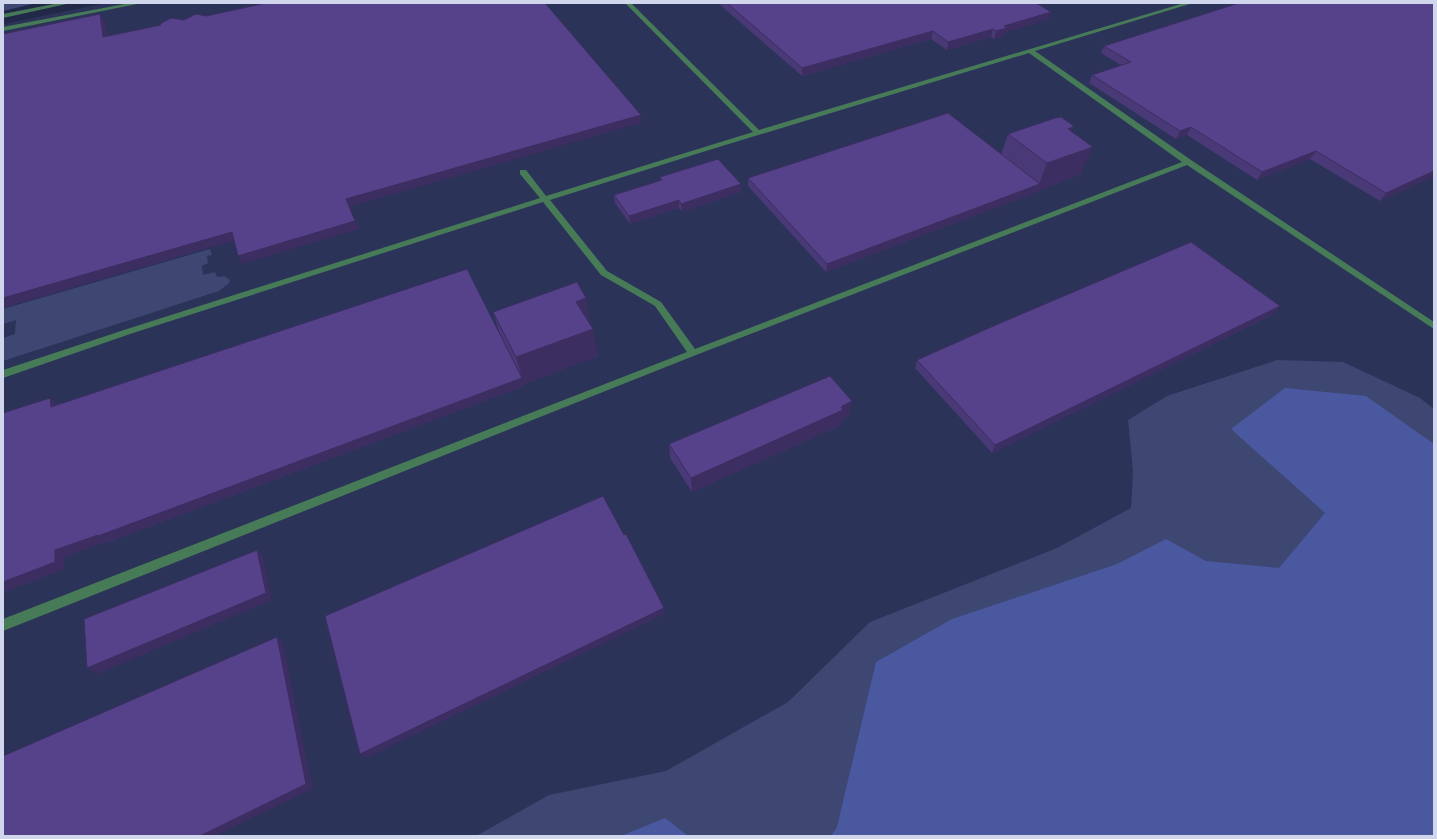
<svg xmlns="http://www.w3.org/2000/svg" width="1437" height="839" font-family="'Space Grotesk',sans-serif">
<rect width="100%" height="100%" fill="#212848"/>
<!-- built -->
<polygon fill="#2b3358" points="106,3 1434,3 1434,836 3,836 3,24"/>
<!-- green -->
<g fill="#3d4772">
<polygon points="3,3 37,3 3,11"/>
<polygon points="210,249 212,255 207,256 208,263 202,266 203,275 215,272 217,277 224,276 230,280 229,283 219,291 3,361 3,338 15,334 16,320 3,324 3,309"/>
<polygon points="1277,360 1343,362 1420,398 1434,409 1434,836 476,836 549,795 666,771 788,702 870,622 1057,548 1131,508 1133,471 1128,420 1167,396"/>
</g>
<!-- forest -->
<g fill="#4a589f">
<polygon points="1285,388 1366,396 1434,444 1434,836 831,836 837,827 876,662 952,619 1117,564 1166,539 1206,561 1279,568 1325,513 1231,429"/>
<polygon points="665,818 688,836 621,836"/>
</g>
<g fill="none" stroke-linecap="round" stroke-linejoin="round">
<!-- minor -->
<g fill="#477b58" fill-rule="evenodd">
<polygon points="59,3 71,3 3,18 3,14"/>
<polygon points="130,3 142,3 3,31 3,27"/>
<path d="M625,3H631L759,130L1184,3H1193L1035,51L1191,160L1434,322V329L1187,165L696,355L3,631V619L687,352L655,306L601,275L543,202L133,333L3,378V370L127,329L540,198L520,174V170H526L546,196L753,132ZM1029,53L1182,162L695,349L661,302L607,271L550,200L709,150Z"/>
</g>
</g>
<!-- wall -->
<g fill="#493977">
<polygon points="718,3 1036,3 1051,12 1049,19 1006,32 1005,35 994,39 991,37 947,50 931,39 802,76"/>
<polygon points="1434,3 1434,176 1380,201 1310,159 1257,180 1187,135 1176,139 1089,83 1092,75 1121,65 1101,53 1104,46"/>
<polygon points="1072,132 1081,174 1038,191 1037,192 826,272 748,186 748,178 1001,154 1008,134"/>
<polygon points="660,177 741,184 741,192 682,212 679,208 630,224 615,203 614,195 660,181"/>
<polygon points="493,312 591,326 598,356 524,384 524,386 106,543 105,542 64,557 64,569 4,592 3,591 3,413 499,331"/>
<polygon points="1274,314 992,453 915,368 917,360"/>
<polygon points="849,416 842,419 841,425 692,492 670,458 669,444"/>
</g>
<!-- shaded-wall -->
<g fill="#3c2e61">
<polygon points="1051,12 1049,19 1006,32 1005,35 994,39 996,31 1004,26"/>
<polygon points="100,14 105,21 108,45 103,37"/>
<polygon points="993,29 991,37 947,50 948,42"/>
<polygon points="933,31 931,39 802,76 802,68"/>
<polygon points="641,115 641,123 349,207 346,199"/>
<polygon points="1074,126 1064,154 1068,129"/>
<polygon points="1191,127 1187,135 1176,139 1180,131"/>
<polygon points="1093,147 1081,174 1038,191 1037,192 826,272 827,264 1039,184 1047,163"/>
<polygon points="1316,151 1310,159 1257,180 1262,172"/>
<polygon points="1434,171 1434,176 1380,201 1386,193"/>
<polygon points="741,184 741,192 682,212 681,204"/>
<polygon points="679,200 679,208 630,224 629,216"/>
<polygon points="355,221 359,229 242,264 238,256"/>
<polygon points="232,232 236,240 3,308 3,298"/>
<polygon points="586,298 591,326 581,329 576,302"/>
<polygon points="1280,306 1274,314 992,453 995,445"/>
<polygon points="593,329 598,356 524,384 524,386 106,543 105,542 64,557 64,569 4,592 3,591 3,582 55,550 522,378 516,357"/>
<polygon points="50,398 58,406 51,407"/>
<polygon points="852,401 849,416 842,419 841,425 692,492 691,478"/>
<polygon points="257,550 263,556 272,600 97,674 87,668"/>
<polygon points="664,608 665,614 366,758 360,754"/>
<polygon points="277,637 283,643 313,789 215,836 200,836"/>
</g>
<!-- building -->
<g fill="#55428a" stroke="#3c2e61">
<polygon points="266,3 545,3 641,115 346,199 355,221 238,256 232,232 3,298 3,34 100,14 103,37 161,25 160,24 171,18 184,20 196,14 206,16"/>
<polygon points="727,3 1036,3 1051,12 1004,26 1007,28 996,31 993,29 948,42 933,31 802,68"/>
<polygon points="1239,3 1434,3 1434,171 1386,193 1316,151 1262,172 1191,127 1180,131 1092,75 1131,62 1104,46"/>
<polygon points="948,113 1040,184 827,264 748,178"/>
<polygon points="1061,117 1074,126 1068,129 1093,147 1047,163 1008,134 1055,118"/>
<polygon points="718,159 741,184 681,204 679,200 629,216 614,195 662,180 660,177"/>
<polygon points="1191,242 1280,306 995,445 917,360 998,324"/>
<polygon points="467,269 522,378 98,536 98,535 55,550 55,562 3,582 3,413 50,398 51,407"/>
<polygon points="577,282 586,298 576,302 593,329 516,357 493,312"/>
<polygon points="830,376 852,401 841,407 843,410 691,478 669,444"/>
<polygon points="603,496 624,535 626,534 664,608 360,754 325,616"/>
<polygon points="257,550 266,593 87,668 84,619"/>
<polygon points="277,637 306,784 200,836 3,836 3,756"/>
</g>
<!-- border -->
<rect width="1437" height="839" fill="none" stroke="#d0d6eb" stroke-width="8"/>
</svg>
